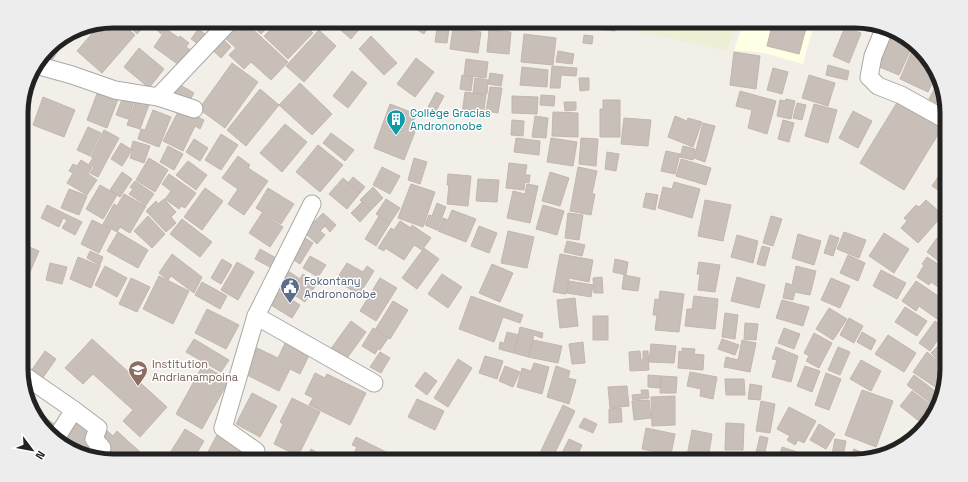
<svg xmlns="http://www.w3.org/2000/svg" width="968" height="482" font-family="'Space Grotesk',sans-serif">
<rect width="100%" height="100%" fill="#f2efe9"/>
<!-- education -->
<polygon fill="#ffffe5" points="744,21 815,21 803,64 764,53 734,50"/>
<!-- farmland -->
<polygon fill="#eef0d5" points="634,21 738,21 727,51 633,31"/>
<!-- building -->
<g fill="#c7bfb8" stroke="#c4b6ab">
<polygon points="113,21 119,21 135,35 102,73 77,51 101,23"/>
<polygon points="124,21 150,21 137,34"/>
<polygon points="150,21 173,21 161,34 149,22"/>
<polygon points="204,21 222,21 214,34 202,24"/>
<polygon points="240,21 244,21 288,62 271,80 251,62 244,69 229,55 236,48 225,38"/>
<polygon points="247,21 274,21 261,34"/>
<polygon points="279,21 301,21 313,33 288,59 264,36"/>
<polygon points="330,21 366,21 351,39"/>
<polygon points="402,21 429,21 431,22 424,34"/>
<polygon points="438,21 450,21 447,43 435,42"/>
<polygon points="597,21 616,21 615,31 596,29"/>
<polygon points="773,21 808,21 799,54 767,46"/>
<polygon points="842,21 855,21 864,23 862,29"/>
<polygon points="845,27 861,33 849,63 833,56"/>
<polygon points="453,28 481,32 478,53 450,49"/>
<polygon points="166,29 179,38 180,36 189,43 186,47 194,52 183,68 154,47"/>
<polygon points="198,29 208,36 201,46 191,39"/>
<polygon points="319,30 336,46 304,82 286,66"/>
<polygon points="489,30 511,32 509,54 487,52"/>
<polygon points="218,34 231,47 221,58 208,46"/>
<polygon points="524,34 556,38 553,65 521,62"/>
<polygon points="584,35 593,36 592,44 583,43"/>
<polygon points="371,36 397,63 384,75 359,49"/>
<polygon points="890,39 911,49 899,75 877,66"/>
<polygon points="57,41 62,44 50,64 41,59 52,44"/>
<polygon points="139,48 164,69 149,88 124,67"/>
<polygon points="558,51 574,54 572,64 556,62"/>
<polygon points="734,52 760,56 756,89 730,85"/>
<polygon points="911,53 930,61 936,75 928,92 900,79"/>
<polygon points="416,58 434,72 415,97 397,84"/>
<polygon points="466,59 488,62 486,78 464,75"/>
<polygon points="232,63 258,82 225,128 199,109"/>
<polygon points="828,65 849,71 847,80 826,75"/>
<polygon points="552,66 577,68 576,76 561,75 560,88 550,88"/>
<polygon points="522,67 548,70 547,87 520,85"/>
<polygon points="773,68 788,72 782,94 767,90"/>
<polygon points="352,71 367,83 348,108 333,96"/>
<polygon points="490,73 503,75 501,86 488,84"/>
<polygon points="462,75 473,77 471,91 460,89"/>
<polygon points="809,75 835,83 828,106 802,98"/>
<polygon points="475,78 488,80 487,94 473,93"/>
<polygon points="579,78 589,78 589,90 580,91"/>
<polygon points="28,82 33,84 21,114 21,107"/>
<polygon points="938,82 946,101 946,108 929,99"/>
<polygon points="177,83 194,93 187,105 170,95"/>
<polygon points="300,83 332,114 312,135 279,105"/>
<polygon points="490,87 502,88 498,113 486,111"/>
<polygon points="260,89 279,105 246,146 227,130"/>
<polygon points="98,91 118,99 107,128 87,120"/>
<polygon points="740,91 776,101 767,134 748,128 752,110 736,106"/>
<polygon points="436,92 444,96 436,111 428,107"/>
<polygon points="465,92 486,95 483,117 462,114"/>
<polygon points="124,94 135,98 128,119 116,115"/>
<polygon points="541,95 555,96 554,106 540,105"/>
<polygon points="512,96 538,97 537,114 512,113"/>
<polygon points="43,97 75,110 64,137 33,125"/>
<polygon points="137,97 150,102 140,129 127,125"/>
<polygon points="786,99 795,101 791,119 777,116 780,100 785,101"/>
<polygon points="603,100 620,100 620,137 600,137 600,109 603,109"/>
<polygon points="898,101 942,128 904,190 860,163"/>
<polygon points="564,102 576,102 576,110 565,111"/>
<polygon points="797,103 806,105 802,120 793,118"/>
<polygon points="390,104 416,114 413,123 418,124 404,160 374,148"/>
<polygon points="814,104 837,110 828,143 805,136"/>
<polygon points="180,108 204,120 200,129 195,126 183,151 163,141"/>
<polygon points="153,110 171,117 159,147 138,139 141,129 145,130"/>
<polygon points="853,111 872,121 858,148 839,138"/>
<polygon points="553,112 578,113 578,137 552,136"/>
<polygon points="535,116 548,118 546,138 532,137"/>
<polygon points="675,116 687,121 688,118 702,122 693,147 668,137"/>
<polygon points="624,118 651,120 648,146 621,144"/>
<polygon points="512,120 524,121 523,136 511,135"/>
<polygon points="783,120 794,123 789,142 778,139"/>
<polygon points="703,123 715,126 705,162 694,158"/>
<polygon points="285,124 307,142 282,172 260,153"/>
<polygon points="88,127 101,133 90,156 77,150"/>
<polygon points="104,130 119,138 98,177 90,173 94,167 89,164 93,158 91,157"/>
<polygon points="331,133 354,150 345,161 323,143"/>
<polygon points="221,134 238,145 221,170 205,160"/>
<polygon points="516,138 540,141 539,155 514,152"/>
<polygon points="551,138 577,142 573,166 547,162"/>
<polygon points="581,138 598,139 596,166 579,164"/>
<polygon points="194,139 208,148 200,161 186,152"/>
<polygon points="133,141 150,146 144,163 130,158 133,149 131,149"/>
<polygon points="121,143 132,150 122,166 111,159"/>
<polygon points="318,145 343,165 320,192 296,172"/>
<polygon points="168,146 183,154 174,170 160,162"/>
<polygon points="683,146 695,149 693,160 680,157"/>
<polygon points="666,151 680,154 675,174 661,171"/>
<polygon points="607,152 619,154 616,171 605,169"/>
<polygon points="238,156 250,165 248,168 268,181 244,215 228,204 238,189 222,178"/>
<polygon points="149,158 168,170 155,192 136,180"/>
<polygon points="414,158 427,162 420,184 408,180"/>
<polygon points="681,159 711,168 706,185 676,176"/>
<polygon points="81,160 92,167 88,174 97,180 87,195 67,183 73,173 69,171 73,164 77,166"/>
<polygon points="188,161 207,175 196,190 176,175"/>
<polygon points="509,163 527,165 525,175 530,175 529,183 525,182 524,190 506,188"/>
<polygon points="382,167 400,176 390,194 373,185"/>
<polygon points="578,167 597,171 592,194 595,194 591,215 570,211"/>
<polygon points="944,168 946,170 946,190 944,194 932,186"/>
<polygon points="122,172 132,179 120,197 110,190"/>
<polygon points="550,172 569,178 560,206 542,201"/>
<polygon points="169,174 196,193 185,208 181,206 179,209 165,199 171,191 162,184"/>
<polygon points="448,174 471,176 468,206 447,204 449,185 447,185"/>
<polygon points="353,177 365,187 360,193 348,183"/>
<polygon points="343,178 360,193 347,209 329,194"/>
<polygon points="478,179 499,180 497,202 476,201"/>
<polygon points="135,181 154,194 146,205 129,194 133,189 130,187"/>
<polygon points="674,182 700,189 692,218 658,208 663,187 672,189"/>
<polygon points="411,184 435,192 423,227 398,218"/>
<polygon points="527,184 538,186 530,223 507,218 513,191 525,194"/>
<polygon points="100,185 117,195 103,219 86,209"/>
<polygon points="373,187 383,198 371,210 360,200"/>
<polygon points="205,188 223,201 202,230 184,217"/>
<polygon points="268,188 294,204 281,224 256,208"/>
<polygon points="69,189 87,196 79,215 61,208"/>
<polygon points="646,193 658,195 655,210 643,207"/>
<polygon points="124,194 146,206 130,233 120,227 117,232 103,224 114,204 117,206"/>
<polygon points="164,199 176,212 171,217 176,223 166,232 146,211 156,201 158,204"/>
<polygon points="386,199 400,208 390,223 376,214"/>
<polygon points="705,200 731,205 723,241 698,236"/>
<polygon points="926,200 943,215 918,243 901,228 907,221 904,218 916,205 919,207"/>
<polygon points="362,202 371,210 360,222 351,213"/>
<polygon points="437,203 446,207 437,230 425,225 429,215 432,216"/>
<polygon points="47,205 82,222 75,235 62,228 67,220 63,218 59,227 41,218"/>
<polygon points="543,205 564,211 557,235 536,229"/>
<polygon points="452,210 476,219 466,242 438,231 443,218 448,220"/>
<polygon points="262,213 283,227 270,247 249,233"/>
<polygon points="323,213 336,225 330,232 325,226 320,231 325,235 317,244 304,232"/>
<polygon points="568,213 583,215 579,240 565,238"/>
<polygon points="947,215 947,231 939,225"/>
<polygon points="148,216 165,234 152,248 134,231"/>
<polygon points="379,216 390,223 376,246 365,239"/>
<polygon points="771,216 782,219 773,246 763,243"/>
<polygon points="182,219 212,242 200,257 170,234"/>
<polygon points="92,220 111,229 99,253 81,244"/>
<polygon points="400,221 411,228 412,225 431,238 422,250 414,245 404,260 385,248 384,251 378,248 391,228 394,230"/>
<polygon points="479,226 497,233 489,253 471,246"/>
<polygon points="508,231 534,237 527,268 501,263"/>
<polygon points="118,232 148,250 138,268 107,251"/>
<polygon points="844,232 866,240 859,258 837,249"/>
<polygon points="884,233 909,249 894,273 869,256"/>
<polygon points="798,234 821,241 814,265 792,258"/>
<polygon points="737,235 758,241 753,263 731,257"/>
<polygon points="830,235 839,238 833,256 824,253"/>
<polygon points="947,235 947,263 945,266 927,252 937,238 942,242"/>
<polygon points="302,236 313,243 300,264 289,257"/>
<polygon points="567,241 585,245 582,256 564,252"/>
<polygon points="22,244 39,251 24,286 22,285"/>
<polygon points="762,246 770,248 765,266 757,264"/>
<polygon points="424,248 439,259 417,289 402,278"/>
<polygon points="260,249 276,258 270,267 255,259"/>
<polygon points="90,251 103,257 100,265 87,258"/>
<polygon points="172,254 202,277 194,293 171,276 168,280 159,273"/>
<polygon points="560,254 593,260 589,282 569,278 566,294 553,292"/>
<polygon points="848,255 865,263 858,281 840,273"/>
<polygon points="310,256 326,265 318,277 303,268"/>
<polygon points="78,257 100,266 91,288 70,279"/>
<polygon points="927,257 941,266 940,269 947,273 947,280 941,289 931,282 929,285 917,277 924,265 922,264"/>
<polygon points="222,259 232,265 221,284 211,278"/>
<polygon points="615,259 628,262 626,275 613,272"/>
<polygon points="237,262 254,272 238,300 221,290"/>
<polygon points="699,262 720,265 715,292 698,290 700,274 697,274"/>
<polygon points="50,263 67,267 62,284 46,280"/>
<polygon points="347,263 363,272 367,266 374,271 359,295 336,280"/>
<polygon points="492,264 513,273 500,302 479,293"/>
<polygon points="105,266 127,278 117,297 95,285"/>
<polygon points="796,266 816,271 810,295 795,292 793,300 783,298 786,283 792,285"/>
<polygon points="285,269 300,279 289,297 274,287"/>
<polygon points="881,270 906,283 897,299 873,286"/>
<polygon points="303,274 317,283 305,302 291,293"/>
<polygon points="442,274 462,287 448,308 428,294"/>
<polygon points="624,275 640,278 638,291 622,289"/>
<polygon points="159,276 189,291 173,324 143,309"/>
<polygon points="602,277 603,293 594,293 593,278"/>
<polygon points="737,277 765,285 759,308 731,301"/>
<polygon points="131,278 150,287 137,312 119,304"/>
<polygon points="380,278 397,288 376,321 360,311"/>
<polygon points="831,278 850,286 840,308 821,300"/>
<polygon points="569,281 593,285 591,297 567,293"/>
<polygon points="916,281 947,302 947,311 940,321 919,306 916,311 902,301"/>
<polygon points="202,282 227,296 220,309 195,295"/>
<polygon points="660,291 684,294 679,332 655,330 657,315 653,315 655,299 659,300"/>
<polygon points="279,292 300,305 292,318 271,305"/>
<polygon points="471,296 523,315 520,323 503,317 494,342 459,329"/>
<polygon points="694,296 718,299 715,329 685,326 687,309 692,309"/>
<polygon points="575,298 578,326 560,328 557,300"/>
<polygon points="782,300 809,307 803,326 776,318"/>
<polygon points="393,301 408,310 390,339 375,330"/>
<polygon points="905,307 927,321 917,336 895,322"/>
<polygon points="829,308 847,319 833,340 816,329"/>
<polygon points="207,309 239,325 226,349 195,333"/>
<polygon points="725,313 738,315 735,339 722,337"/>
<polygon points="947,315 947,328 941,323"/>
<rect x="593" y="316" width="15" height="24"/>
<polygon points="849,318 863,326 854,343 840,335"/>
<polygon points="351,321 366,332 345,361 330,350"/>
<polygon points="935,321 946,329 930,351 919,343"/>
<polygon points="745,323 758,324 756,340 744,339"/>
<polygon points="520,327 543,333 542,338 534,335 528,357 514,353"/>
<polygon points="373,328 388,338 380,350 378,349 375,354 362,346"/>
<polygon points="784,328 800,334 794,349 778,343"/>
<polygon points="507,332 519,335 514,353 499,349 500,342 504,343"/>
<polygon points="862,332 876,340 871,350 857,342"/>
<polygon points="814,333 832,343 819,368 806,361 809,356 804,353"/>
<polygon points="888,335 916,353 904,372 875,354"/>
<polygon points="288,337 312,349 300,374 290,369 279,391 245,374 257,348 278,358"/>
<polygon points="92,339 167,407 140,437 123,421 133,410 93,374 83,384 65,368"/>
<polygon points="194,339 229,360 221,372 186,352"/>
<polygon points="722,339 739,345 735,355 718,349"/>
<polygon points="533,340 562,346 558,363 528,357"/>
<polygon points="742,340 756,343 750,372 724,367 726,357 738,360"/>
<polygon points="943,341 947,345 947,368 931,353"/>
<polygon points="583,342 585,363 572,364 569,344"/>
<polygon points="651,344 676,346 674,363 649,362"/>
<polygon points="776,347 798,356 791,382 772,377 777,360 772,359"/>
<polygon points="838,347 850,352 840,375 828,370"/>
<polygon points="682,348 695,349 694,354 704,355 703,370 678,368 679,351 682,352"/>
<polygon points="45,351 56,359 42,379 31,371"/>
<polygon points="640,351 641,360 643,360 643,351 648,351 649,370 630,371 629,352"/>
<polygon points="380,352 390,358 381,373 370,367"/>
<polygon points="927,352 943,365 939,371 945,376 945,379 938,389 913,372"/>
<polygon points="485,356 503,361 497,379 479,373"/>
<polygon points="458,359 472,368 448,407 434,398"/>
<polygon points="861,360 881,371 871,391 850,379"/>
<polygon points="534,363 549,367 542,394 517,387 522,368 531,371"/>
<polygon points="203,365 229,380 202,429 176,414"/>
<polygon points="505,366 520,372 513,387 499,381"/>
<polygon points="556,366 570,371 568,378 576,380 569,404 547,397"/>
<polygon points="805,366 820,371 812,392 797,386"/>
<polygon points="425,372 437,381 427,395 415,386"/>
<polygon points="690,372 717,377 713,399 700,396 701,389 687,386"/>
<polygon points="315,373 325,378 327,374 366,393 350,425 309,405 313,398 305,394"/>
<polygon points="826,373 841,379 829,410 815,405"/>
<polygon points="648,375 661,376 660,388 648,387"/>
<polygon points="914,375 939,394 932,404 907,385"/>
<polygon points="661,376 677,377 676,393 660,393"/>
<polygon points="725,379 744,379 745,395 726,395"/>
<polygon points="750,384 762,386 760,400 748,399"/>
<polygon points="627,386 629,406 610,408 608,387"/>
<polygon points="641,390 648,390 649,398 633,400 632,395 642,394"/>
<polygon points="862,390 893,401 876,447 845,435"/>
<polygon points="912,391 931,405 919,421 900,406"/>
<polygon points="252,393 277,406 260,437 236,424"/>
<polygon points="675,396 675,425 652,426 651,397"/>
<polygon points="292,398 320,412 298,456 274,444 283,424 280,422"/>
<polygon points="417,399 444,411 435,430 408,417"/>
<polygon points="649,400 651,418 634,420 632,401"/>
<polygon points="761,401 775,404 770,433 756,431"/>
<polygon points="563,405 575,411 551,461 536,461"/>
<polygon points="789,407 816,421 804,443 798,440 795,445 787,440 790,436 777,429"/>
<polygon points="621,408 622,422 609,423 609,409"/>
<polygon points="33,409 57,426 51,434 40,425"/>
<polygon points="924,416 929,420 906,445 901,447"/>
<polygon points="584,418 597,424 593,433 579,427"/>
<polygon points="76,421 92,435 97,445 88,455 77,453 61,439"/>
<polygon points="726,423 744,424 743,450 725,450"/>
<polygon points="819,424 835,434 826,449 810,440"/>
<polygon points="104,428 113,436 117,431 150,461 118,461 103,447 96,436"/>
<polygon points="646,428 675,434 671,455 642,449"/>
<polygon points="185,429 204,441 192,461 165,461"/>
<polygon points="692,430 712,434 708,460 687,456"/>
<polygon points="217,435 245,451 240,461 203,461"/>
<polygon points="760,436 768,438 763,461 754,461"/>
<polygon points="356,437 404,461 350,461 357,447 352,445"/>
<polygon points="569,439 582,445 575,461 558,461"/>
<polygon points="835,439 846,441 842,461 822,461 823,453 832,454"/>
<polygon points="782,447 803,454 801,461 778,461"/>
<polygon points="311,449 321,455 318,461 304,461"/>
<polygon points="854,449 869,456 871,452 877,455 861,461 849,461"/>
<polygon points="457,452 468,459 467,461 452,461"/>
<polygon points="722,453 729,455 727,461 720,461"/>
</g>
<g fill="none" stroke-linecap="round" stroke-linejoin="round">
<!-- street casing -->
<g stroke="#a9a9a9" stroke-width="19">
<g id="street">
<polyline points="883,28 883,32 873,56 869,77 878,86 901,95 946,120"/>
<polyline points="36,65 72,75 115,90 158,97 194,109"/>
<polyline points="158,97 230,21"/>
<polyline points="256,316 312,204"/>
<polyline points="22,374 74,410 98,428 94,439 102,448 93,456"/>
<polyline points="56,438 74,410"/>
<polyline points="251,461 256,451 223,428 256,316 374,383"/>
</g>
</g>
<!-- street -->
<use href="#street" stroke="#fff" stroke-width="17"/>
</g>
<!-- icons -->
<defs>
<g id="building-pin" transform="scale(1)"><path d="M0 17L-7.5 6A9.5 9.5 0 1 1 7.5 6Z" fill="#0f9aa8" stroke="#fff"/><path d="M-4-6H4V6H1V3H-1V6H-4ZM-2.5-4.3h1.7v1.8h-1.7ZM.8-4.3h1.7v1.8H.8ZM-2.5-1h1.7V.8h-1.7ZM.8-1h1.7V.8H.8Z" fill="#fff"/></g>
<g id="civic-pin" transform="scale(1)"><path d="M0 17L-7.5 6A9.5 9.5 0 1 1 7.5 6Z" fill="#5c6f8a" stroke="#fff"/><path d="M-.6-6.5H3V-4.5H.6V-3L4-1V1h2V6H-6V1h2V-1L-.6-3ZM-1.2 2.5V6h2.4V2.5Z" fill="#fff"/></g>
<g id="school-pin" transform="scale(1)"><path d="M0 17L-7.5 6A9.5 9.5 0 1 1 7.5 6Z" fill="#8d6e63" stroke="#fff"/><path d="M0-5L7-2L0 1L-7-2ZM-4 1L0 2.5L4 1V4Q0 6-4 4Z" fill="#fff"/></g>
</defs>
<g fill-rule="evenodd">
<use href="#building-pin" x="396" y="119"/>
<use href="#civic-pin" x="290" y="287"/>
<use href="#school-pin" x="138" y="370"/>
</g>
<g text-anchor="middle" dominant-baseline="central" stroke-width="3" stroke-linejoin="round" paint-order="stroke">
<!-- culture labels -->
<g font-size="11" fill="#0d838f" stroke="#fff" text-anchor="start">
<text x="410" y="113">Collège Gracias<tspan x="410" dy="13">Andrononobe</tspan></text>
</g>
<!-- service labels -->
<g font-size="11" fill="#4e5e75" stroke="#fff" text-anchor="start">
<text x="304" y="281">Fokontany<tspan x="304" dy="13">Andrononobe</tspan></text>
</g>
<!-- education labels -->
<g font-size="11" fill="#785e54" stroke="#fff" text-anchor="start">
<text x="152" y="364">Institution<tspan x="152" dy="13">Andrianampoina</tspan></text>
</g>
</g>
<!-- crop -->
<path d="M0 0H968V482H0ZM113 28H855A85 85 0 0 1 940 113V369A85 85 0 0 1 855 454H113A85 85 0 0 1 28 369V113A85 85 0 0 1 113 28Z" fill="#ededed" fill-rule="evenodd"/>
<path fill="none" stroke="#222" stroke-width="5" d="M113 28H855A85 85 0 0 1 940 113V369A85 85 0 0 1 855 454H113A85 85 0 0 1 28 369V113A85 85 0 0 1 113 28Z"/>
<!-- north arrow -->
<g transform="translate(32 450) rotate(122)" stroke="#ffffff" stroke-width="3" paint-order="stroke">
<path d="M0-3L7 15L0 10L-7 15Z" fill="#222222"/>
<text y="-6" font-size="11" font-weight="bold" text-anchor="middle" fill="#222222">N</text>
</g>
</svg>
